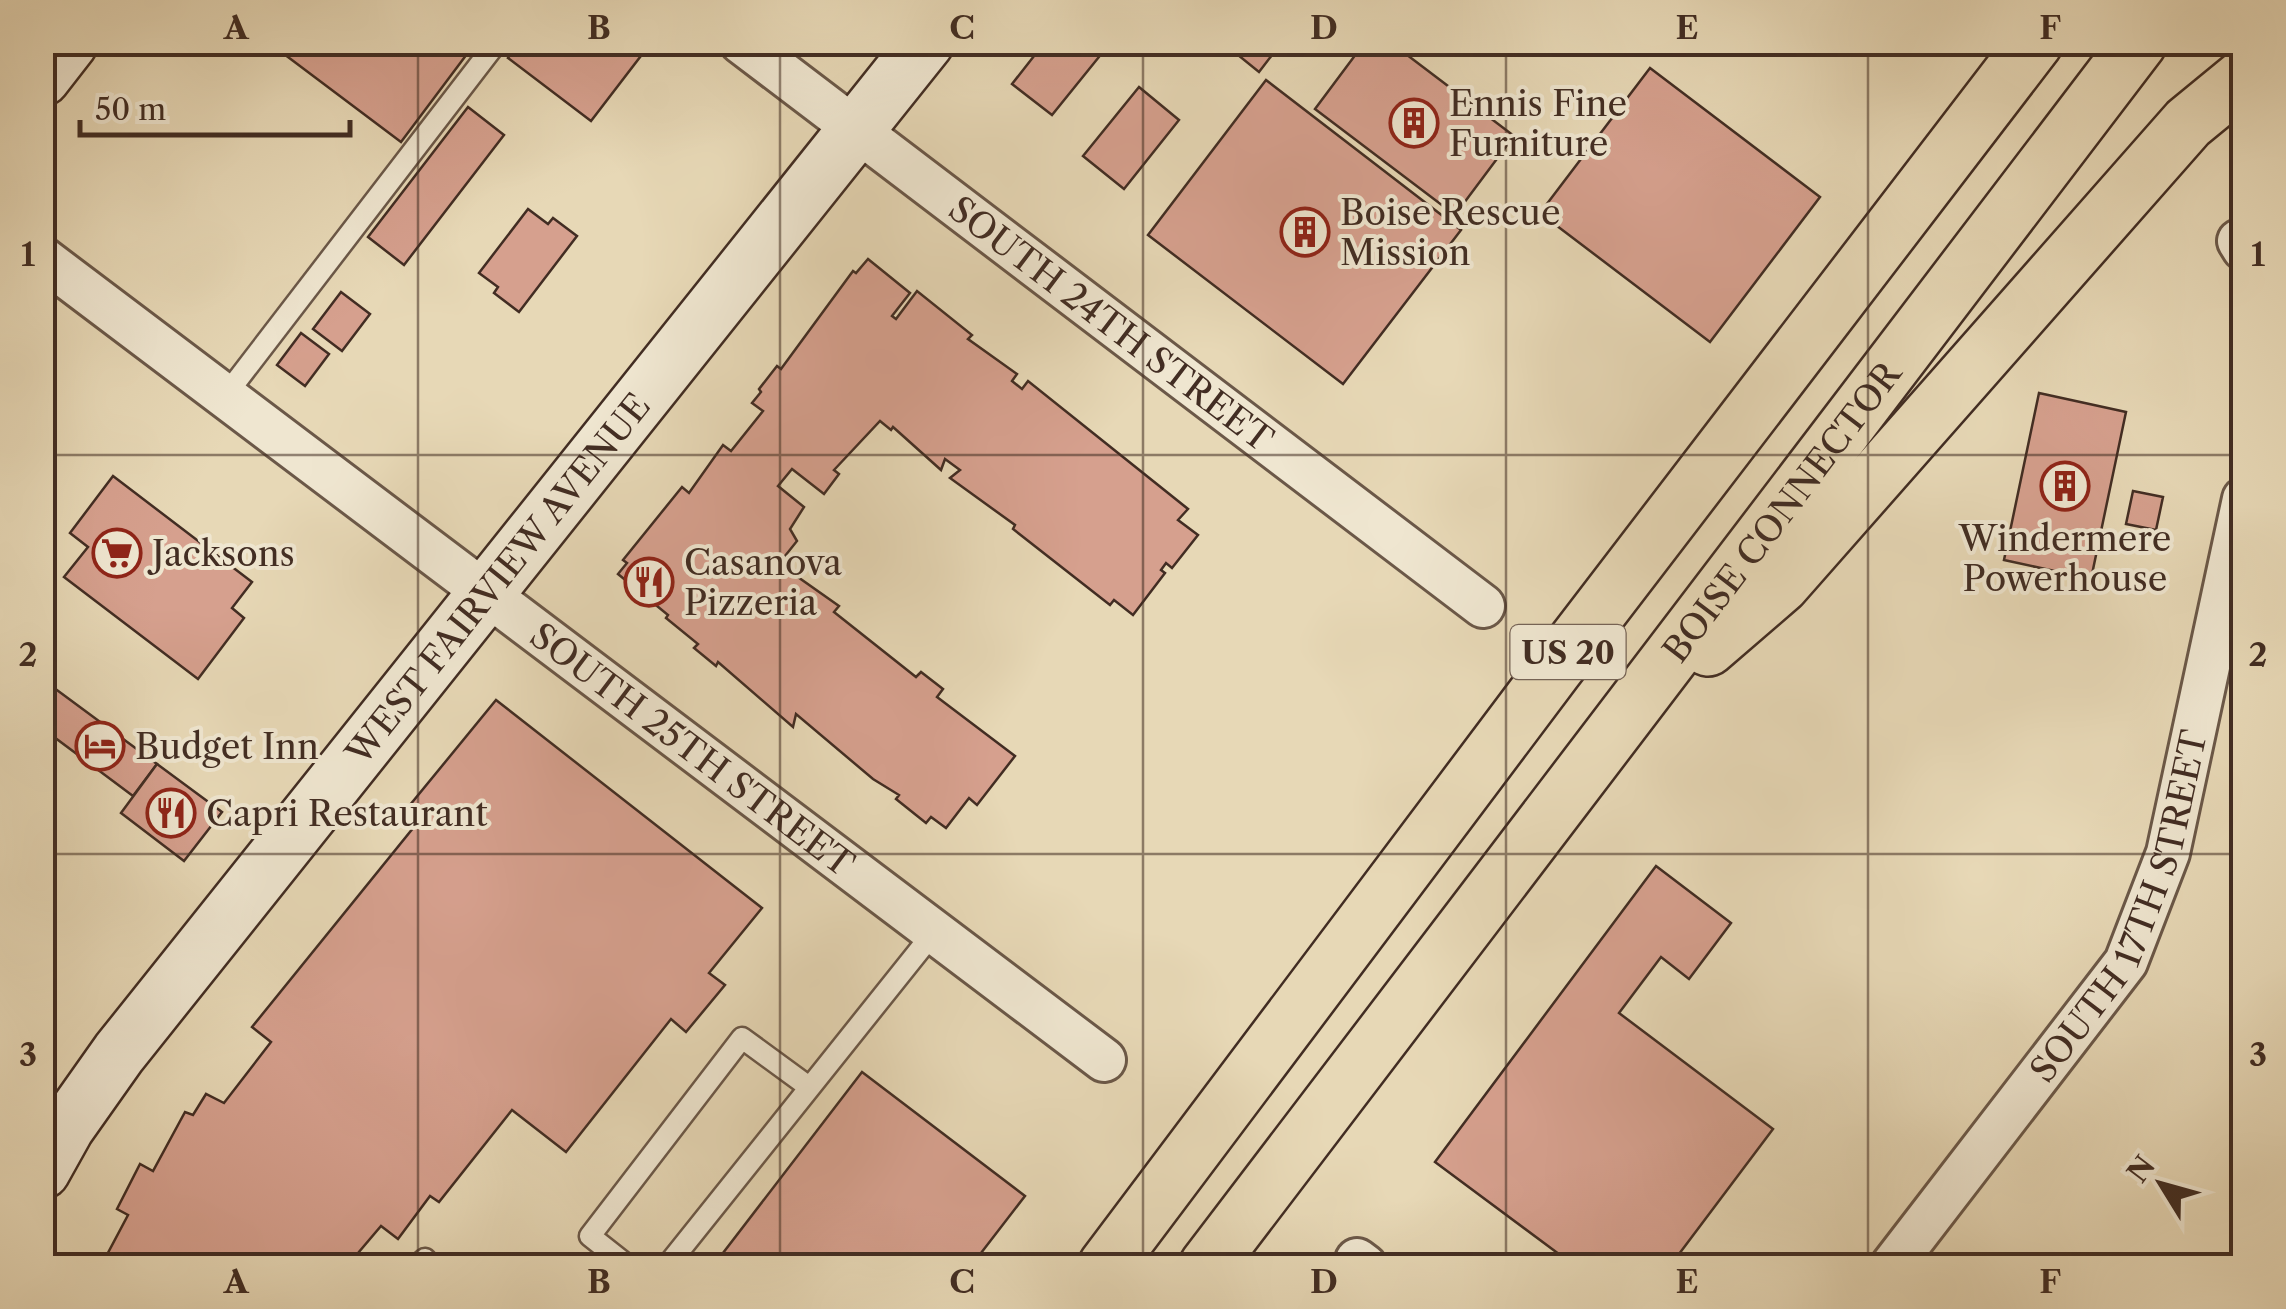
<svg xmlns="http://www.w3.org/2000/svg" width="2286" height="1309" font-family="'Libre Caslon Text',serif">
<rect width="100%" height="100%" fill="#e7d8b6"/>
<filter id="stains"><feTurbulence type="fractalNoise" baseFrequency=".002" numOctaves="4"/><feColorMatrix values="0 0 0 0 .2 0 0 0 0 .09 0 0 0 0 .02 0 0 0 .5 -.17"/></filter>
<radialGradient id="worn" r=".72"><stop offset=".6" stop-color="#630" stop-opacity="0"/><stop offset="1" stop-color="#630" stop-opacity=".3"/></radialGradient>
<!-- building -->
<g fill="#d6a08e" stroke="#422d23" stroke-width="2.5">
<polygon points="268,42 476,42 401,142"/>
<polygon points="520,42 649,42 650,44 591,121 508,58"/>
<polygon points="1045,42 1101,42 1107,47 1052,115 1012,84"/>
<polygon points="1222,42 1282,42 1259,72"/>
<polygon points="1365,42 1390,42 1514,136 1455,215 1315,109"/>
<polygon points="1650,68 1820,197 1710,342 1540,213"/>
<polygon points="1266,80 1461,230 1343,384 1148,235"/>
<polygon points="1139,87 1179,120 1124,189 1083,156"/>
<polygon points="468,107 504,135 404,265 368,237"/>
<polygon points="528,209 548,224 553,218 577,236 519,312 494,293 498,287 479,273"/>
<polygon points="868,259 910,293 892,316 896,319 917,291 972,335 968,339 1017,374 1012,381 1022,389 1028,381 1188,509 1178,520 1198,535 1172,568 1166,563 1161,570 1165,573 1133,615 1114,600 1110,605 1013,529 1015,525 950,478 960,470 945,459 941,470 893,427 891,430 880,421 834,470 839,474 824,494 792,469 778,486 804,507 790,529 797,541 781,561 788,570 839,606 834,612 916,677 921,672 943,689 937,697 1015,756 977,805 969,798 946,828 931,817 926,823 896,799 899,795 873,779 796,714 793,727 718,662 716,666 694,648 698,644 666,618 668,615 618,574 627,563 623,560 682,487 689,493 723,445 731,451 763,411 752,403 761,392 759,389 777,366 781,369 853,271 856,273"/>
<polygon points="341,292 370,314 342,351 313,329"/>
<polygon points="301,333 329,354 305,386 277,365"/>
<polygon points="2039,393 2126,412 2091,579 2004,560"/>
<polygon points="113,476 252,582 232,608 244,618 198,679 64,577 88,547 70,533"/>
<polygon points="2133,491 2163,497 2156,530 2126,524"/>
<polygon points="42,679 157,764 133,796 42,728"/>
<polygon points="496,700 762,908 709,973 725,985 686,1032 671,1019 566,1152 512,1110 439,1202 430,1196 398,1239 381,1226 347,1266 101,1266 128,1215 117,1209 140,1164 153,1171 185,1112 193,1115 206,1094 224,1103 271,1042 252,1027 422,817 410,805"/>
<polygon points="157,764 222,812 184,861 121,813"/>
<polygon points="1656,866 1731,923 1689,979 1661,957 1619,1013 1773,1129 1670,1266 1575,1266 1435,1162"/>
<polygon points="862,1072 1025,1196 971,1266 713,1266"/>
</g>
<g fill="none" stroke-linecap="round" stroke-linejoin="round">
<!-- service casing -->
<g stroke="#6b5848" stroke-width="25">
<g id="service">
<polyline points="225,396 497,42"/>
<polyline points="417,1266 425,1259 431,1266"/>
<polyline points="628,1266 590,1236 742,1038 809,1087"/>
<polyline points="667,1266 934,932"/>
</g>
</g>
<!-- minor casing -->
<g stroke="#6b5848" stroke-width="48">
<g id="minor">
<path id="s1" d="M741,42L1483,606"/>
<polyline points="2239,241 2244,249"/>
<path id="s2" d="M42,258L1104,1060"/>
<polyline points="1357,1260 1365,1266"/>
<path id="s3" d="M1892,1266L2126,962L2168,853L2244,499"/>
</g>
</g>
<!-- secondary casing -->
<g stroke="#422d23" stroke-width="60">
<g id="secondary">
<polyline points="42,78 70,42"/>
<path id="s4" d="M42,1171L66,1128L119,1053L926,42"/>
</g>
</g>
<!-- motorway casing -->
<g stroke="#422d23" stroke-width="60">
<g id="motorway">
<polyline points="1708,648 1781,585 2188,123 2244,77"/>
<polyline points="1106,1266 1554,670 2035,42"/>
<path id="s5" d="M1207,1266L2139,42"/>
</g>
</g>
<!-- service -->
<use href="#service" stroke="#efe6d0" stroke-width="20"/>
<!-- minor -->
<use href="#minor" stroke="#efe6d0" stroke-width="42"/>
<!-- secondary -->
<use href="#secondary" stroke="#efe6d0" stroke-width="55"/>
<!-- motorway -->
<use href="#motorway" stroke="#e7d8b6" stroke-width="55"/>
</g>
<!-- grid -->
<path fill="none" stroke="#422d23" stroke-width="2.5" stroke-opacity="0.55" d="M418,42V1266M780,42V1266M1143,42V1266M1506,42V1266M1868,42V1266M42,455H2244M42,854H2244"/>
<!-- icons -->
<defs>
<g id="building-ring" transform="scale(2.5)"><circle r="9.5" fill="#efe6d0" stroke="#8f2418" stroke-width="1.5"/><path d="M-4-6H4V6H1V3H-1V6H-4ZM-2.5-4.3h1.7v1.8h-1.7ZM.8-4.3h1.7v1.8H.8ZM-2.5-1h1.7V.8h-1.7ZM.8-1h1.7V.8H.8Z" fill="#8f2418"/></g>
<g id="supermarket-ring" transform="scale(2.5)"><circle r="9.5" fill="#efe6d0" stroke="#8f2418" stroke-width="1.5"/><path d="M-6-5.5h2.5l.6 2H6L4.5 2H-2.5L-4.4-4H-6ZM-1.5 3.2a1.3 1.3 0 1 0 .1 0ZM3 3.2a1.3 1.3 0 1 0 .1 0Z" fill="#8f2418"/></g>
<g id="restaurant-ring" transform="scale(2.5)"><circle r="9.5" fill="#efe6d0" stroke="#8f2418" stroke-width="1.5"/><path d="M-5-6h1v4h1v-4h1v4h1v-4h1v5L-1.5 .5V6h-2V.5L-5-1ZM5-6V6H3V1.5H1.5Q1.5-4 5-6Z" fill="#8f2418"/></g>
<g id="hotel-ring" transform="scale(2.5)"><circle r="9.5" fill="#efe6d0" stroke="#8f2418" stroke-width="1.5"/><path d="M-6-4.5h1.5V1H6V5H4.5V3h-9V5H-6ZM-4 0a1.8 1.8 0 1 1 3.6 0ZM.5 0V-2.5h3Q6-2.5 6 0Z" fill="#8f2418"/></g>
</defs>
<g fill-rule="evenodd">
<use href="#building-ring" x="1414" y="123"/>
<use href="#building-ring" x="1305" y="232"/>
<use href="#building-ring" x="2065" y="486"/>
<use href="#supermarket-ring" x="117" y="553"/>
<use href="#restaurant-ring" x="649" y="582"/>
<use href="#hotel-ring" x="100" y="746"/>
<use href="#restaurant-ring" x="171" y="813"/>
</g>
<g text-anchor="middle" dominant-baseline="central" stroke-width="8" stroke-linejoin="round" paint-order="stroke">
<!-- shield labels -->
<rect fill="#efe6d0" stroke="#766457" stroke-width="2.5" x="1510.5" y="625" width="115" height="54" rx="8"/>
<g font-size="32" font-weight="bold" fill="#422d23">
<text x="1568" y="652">US 20</text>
</g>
<!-- poi labels -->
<g font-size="35" fill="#422d23" stroke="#efe6d0" text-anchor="start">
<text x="1449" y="103">Ennis Fine<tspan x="1449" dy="40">Furniture</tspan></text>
<text x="1340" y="212">Boise Rescue<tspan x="1340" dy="40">Mission</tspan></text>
<text x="2065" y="538" text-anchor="middle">Windermere<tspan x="2065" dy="40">Powerhouse</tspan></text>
<text x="152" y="553">Jacksons</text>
<text x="684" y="562">Casanova<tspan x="684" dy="40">Pizzeria</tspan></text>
<text x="135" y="746">Budget Inn</text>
<text x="206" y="813">Capri Restaurant</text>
</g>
<!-- street labels -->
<g font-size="35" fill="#422d23" stroke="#efe6d0">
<text stroke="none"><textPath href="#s1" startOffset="465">SOUTH 24TH STREET</textPath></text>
<text stroke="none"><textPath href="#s5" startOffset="948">BOISE CONNECTOR</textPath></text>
<text stroke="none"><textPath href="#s4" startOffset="748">WEST FAIRVIEW AVENUE</textPath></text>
<text stroke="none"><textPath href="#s2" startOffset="815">SOUTH 25TH STREET</textPath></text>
<text stroke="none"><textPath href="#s3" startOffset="432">SOUTH 17TH STREET</textPath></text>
</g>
</g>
<!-- margin -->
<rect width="2286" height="1309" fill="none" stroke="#e7d8b6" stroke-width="110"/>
<!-- north arrow -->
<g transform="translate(2161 1184) rotate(307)" stroke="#efe6d0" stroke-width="8" paint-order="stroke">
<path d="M0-8L18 38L0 25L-18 38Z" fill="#422d23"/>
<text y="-15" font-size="28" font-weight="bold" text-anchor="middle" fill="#422d23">N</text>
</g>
<!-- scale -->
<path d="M80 120v15h270v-15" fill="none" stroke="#422d23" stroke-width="5"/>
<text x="95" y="120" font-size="30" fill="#422d23" stroke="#efe6d0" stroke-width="8" paint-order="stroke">50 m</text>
<rect x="55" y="55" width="2176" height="1199" fill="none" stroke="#422d23" stroke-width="4"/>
<g font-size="32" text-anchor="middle" font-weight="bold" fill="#422d23">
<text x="236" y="39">A</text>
<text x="599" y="39">B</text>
<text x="962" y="39">C</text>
<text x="1324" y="39">D</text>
<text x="1687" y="39">E</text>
<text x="2050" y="39">F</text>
<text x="28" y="266">1</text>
<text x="2258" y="266">1</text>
<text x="28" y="666">2</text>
<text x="2258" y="666">2</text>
<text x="28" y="1066">3</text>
<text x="2258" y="1066">3</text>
<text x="236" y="1293">A</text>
<text x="599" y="1293">B</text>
<text x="962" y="1293">C</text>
<text x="1324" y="1293">D</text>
<text x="1687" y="1293">E</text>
<text x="2050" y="1293">F</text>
</g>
<rect width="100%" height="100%" filter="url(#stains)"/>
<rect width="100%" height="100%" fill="url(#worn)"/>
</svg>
